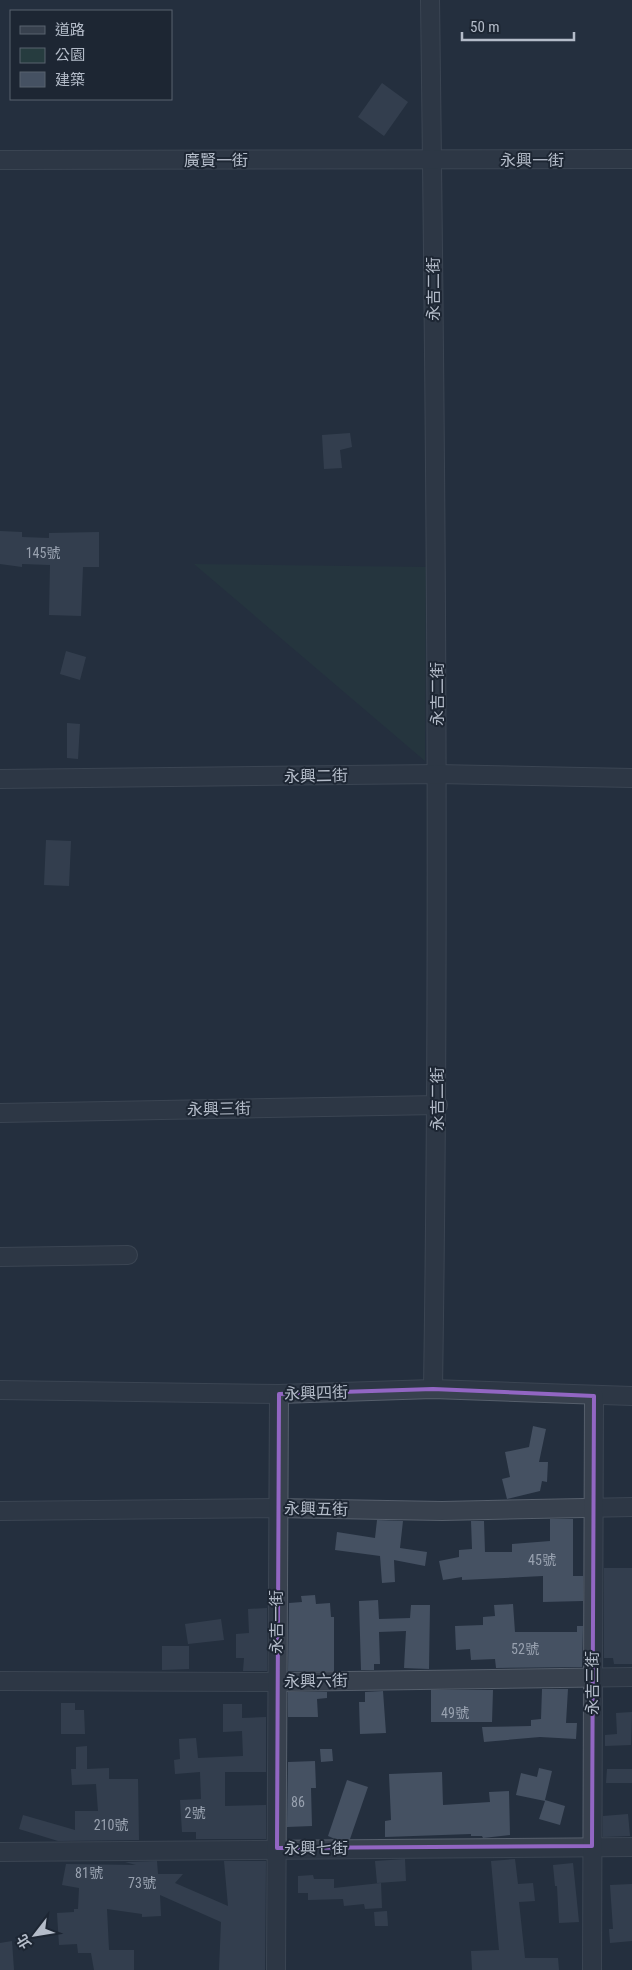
<svg xmlns="http://www.w3.org/2000/svg" width="632" height="1970" font-family="'Roboto Condensed','Noto Sans TC',sans-serif">
<rect width="100%" height="100%" fill="#242f3e"/>
<!-- green -->
<polygon fill="#263c3f" points="194,564 426,567 425,761"/>
<!-- building -->
<g fill="#455162">
<polygon points="382,83 408,102 384,136 358,117"/>
<polygon points="350,433 352,447 340,450 342,468 324,469 322,435"/>
<polygon points="0,531 22,532 22,537 49,538 49,533 99,532 99,567 83,567 81,616 49,615 50,565 22,564 22,567 0,564"/>
<polygon points="66,651 86,657 80,680 60,674"/>
<polygon points="67,723 80,724 78,759 67,758"/>
<polygon points="46,840 71,841 69,886 44,885"/>
<polygon points="533,1426 546,1429 539,1462 548,1462 547,1482 542,1481 540,1491 507,1499 502,1479 510,1477 505,1452 529,1447"/>
<polygon points="550,1519 573,1519 573,1576 583,1576 583,1601 543,1602 543,1576 462,1580 462,1577 443,1580 439,1561 459,1557 459,1550 472,1549 471,1521 484,1521 485,1552 512,1552 512,1544 550,1541"/>
<polygon points="377,1520 403,1521 400,1548 427,1552 425,1566 394,1560 395,1582 382,1583 380,1556 335,1550 337,1532 375,1538"/>
<polygon points="604,1568 632,1568 632,1664 614,1664 613,1658 604,1658"/>
<polygon points="315,1595 316,1604 330,1603 331,1617 334,1617 334,1671 288,1671 289,1603 302,1602 301,1596"/>
<polygon points="378,1600 379,1619 410,1618 411,1605 430,1605 429,1669 404,1668 406,1631 379,1632 380,1664 374,1664 374,1670 361,1670 359,1601"/>
<polygon points="513,1604 515,1632 577,1632 577,1626 583,1626 582,1667 496,1668 495,1659 471,1660 470,1649 456,1650 455,1626 483,1625 483,1617 495,1616 494,1605"/>
<polygon points="267,1608 267,1671 243,1671 244,1658 236,1658 236,1634 249,1633 248,1609"/>
<polygon points="221,1619 224,1640 188,1644 185,1624"/>
<polygon points="162,1646 189,1646 189,1669 162,1670"/>
<polygon points="542,1689 568,1689 566,1723 577,1723 576,1739 540,1737 484,1742 482,1727 531,1726 531,1720 541,1719"/>
<polygon points="431,1690 493,1690 492,1722 431,1722"/>
<polygon points="383,1691 386,1733 360,1734 359,1702 365,1702 365,1692"/>
<polygon points="288,1692 327,1692 327,1698 317,1699 318,1717 288,1717"/>
<polygon points="61,1703 75,1703 75,1710 84,1710 85,1734 61,1734"/>
<polygon points="223,1704 242,1704 242,1718 266,1717 266,1772 225,1772 225,1806 266,1805 266,1839 196,1839 196,1832 182,1832 180,1800 201,1799 200,1772 175,1774 174,1760 180,1759 179,1739 196,1738 198,1758 243,1756 242,1731 223,1732"/>
<polygon points="632,1712 631,1745 605,1746 605,1735 617,1734 616,1713"/>
<polygon points="87,1746 87,1769 109,1768 109,1779 138,1779 139,1840 58,1841 19,1829 23,1815 75,1830 75,1811 98,1811 96,1784 72,1785 71,1769 76,1769 76,1747"/>
<polygon points="320,1749 332,1749 333,1761 321,1762"/>
<polygon points="315,1761 316,1788 311,1788 312,1826 287,1827 288,1762"/>
<polygon points="539,1768 552,1771 545,1800 565,1806 560,1825 539,1819 545,1801 516,1795 521,1773 537,1777"/>
<polygon points="607,1769 632,1769 632,1783 606,1783"/>
<polygon points="442,1772 443,1805 490,1802 489,1792 509,1791 510,1835 483,1838 482,1836 471,1836 471,1834 385,1837 385,1821 391,1820 389,1774"/>
<polygon points="347,1780 368,1787 350,1839 335,1839 328,1836"/>
<polygon points="628,1814 630,1836 603,1837 603,1816"/>
<polygon points="405,1859 406,1881 377,1883 375,1861"/>
<polygon points="515,1859 518,1884 533,1883 535,1901 519,1902 525,1958 558,1958 559,1970 472,1970 471,1951 499,1950 491,1861"/>
<polygon points="157,1861 158,1874 183,1874 175,1883 228,1906 224,1861 266,1861 265,1970 219,1970 221,1922 160,1895 161,1916 142,1917 142,1914 107,1909 109,1950 134,1950 134,1970 94,1970 91,1953 78,1953 77,1944 59,1945 57,1913 74,1912 74,1909 78,1909 79,1888 62,1885 66,1864 136,1865 125,1862"/>
<polygon points="573,1863 579,1922 559,1923 557,1886 555,1886 553,1865"/>
<polygon points="313,1875 314,1879 334,1879 334,1888 381,1883 382,1908 365,1909 364,1904 344,1906 343,1899 308,1900 308,1893 298,1893 298,1876"/>
<polygon points="632,1884 632,1941 610,1943 609,1929 613,1929 610,1885"/>
<polygon points="387,1911 388,1926 375,1926 374,1912"/>
<polygon points="12,1941 14,1970 0,1970 0,1943"/>
</g>
<g fill="none" stroke-linecap="round" stroke-linejoin="round">
<!-- minor casing -->
<g stroke="#565f6c" stroke-width="20">
<g id="minor">
<path d="M430,0C436,463 440,926 433,1389"/>
<polyline points="0,160 632,159"/>
<polyline points="0,779 438,774 632,778"/>
<polyline points="0,1113 438,1105"/>
<polyline points="0,1257 128,1255"/>
<polyline points="0,1390 279,1394 433,1389 632,1396"/>
<polyline points="0,1511 277,1508 442,1511 632,1507"/>
<polyline points="0,1681 276,1682 632,1677"/>
<polyline points="0,1852 632,1847"/>
<polyline points="276,1970 279,1394"/>
<polyline points="592,1970 594,1396"/>
</g>
</g>
<!-- minor -->
<use href="#minor" stroke="#38414e" stroke-width="18"/>
</g>
<!-- marked area -->
<path d="M0 0H632V1970H0ZM433,1389L594,1396L592,1846L277,1848L279,1394Z" fill="#242f3e" fill-opacity=".55" fill-rule="evenodd"/>
<path fill="none" stroke="#9266c3" stroke-width="4" stroke-linejoin="round" d="M433,1389L594,1396L592,1846L277,1848L279,1394Z"/>
<g text-anchor="middle" dominant-baseline="central" stroke-width="4" stroke-linejoin="round" paint-order="stroke">
<!-- number labels -->
<g font-size="14" fill="#98a1af">
<text x="43" y="553">145號</text>
<text x="542" y="1560">45號</text>
<text x="525" y="1649">52號</text>
<text x="455" y="1713">49號</text>
<text x="298" y="1802">86</text>
<text x="195" y="1813">2號</text>
<text x="111" y="1825">210號</text>
<text x="89" y="1873">81號</text>
<text x="142" y="1883">73號</text>
</g>
<!-- street labels -->
<g font-size="16" fill="#b4bcc9" stroke="#1d2633">
<text x="216" y="160">廣賢一街</text>
<text x="532" y="160">永興一街</text>
<text transform="translate(433 289) rotate(-90)">永吉二街</text>
<text transform="translate(437 694) rotate(-90)">永吉二街</text>
<text transform="translate(316 776) rotate(-1)">永興二街</text>
<text transform="translate(437 1099) rotate(-90)">永吉二街</text>
<text transform="translate(219 1109) rotate(-1)">永興三街</text>
<text transform="translate(316 1393) rotate(-2)">永興四街</text>
<text transform="translate(316 1509) rotate(1)">永興五街</text>
<text transform="translate(276 1622) rotate(-90)">永吉一街</text>
<text transform="translate(316 1681) rotate(-1)">永興六街</text>
<text transform="translate(592 1683) rotate(-90)">永吉三街</text>
<text x="316" y="1848">永興七街</text>
</g>
</g>
<!-- legend -->
<rect x="10" y="10" width="162" height="90" fill="#1d2633" stroke="#59626f"/>
<rect x="20" y="26" width="25" height="8" fill="#38414e" stroke="#59626f"/>
<text x="55" y="35" font-size="15" fill="#b4bcc9">道路</text>
<rect x="20" y="48" width="25" height="15" fill="#263c3f" stroke="#59626f"/>
<text x="55" y="60" font-size="15" fill="#b4bcc9">公園</text>
<rect x="20" y="72" width="25" height="15" fill="#455162" stroke="#59626f"/>
<text x="55" y="85" font-size="15" fill="#b4bcc9">建築</text>
<!-- north arrow -->
<g transform="translate(35 1935) rotate(239)" stroke="#1d2633" stroke-width="4" paint-order="stroke">
<path d="M0-4L9 19L0 12L-9 19Z" fill="#b4bcc9"/>
<text y="-8" font-size="14" font-weight="bold" text-anchor="middle" fill="#b4bcc9">北</text>
</g>
<!-- scale -->
<path d="M462 32v8h112v-8" fill="none" stroke="#b4bcc9" stroke-width="2.5"/>
<text x="470" y="32" font-size="15" fill="#b4bcc9" stroke="#1d2633" stroke-width="4" paint-order="stroke">50 m</text>
</svg>
